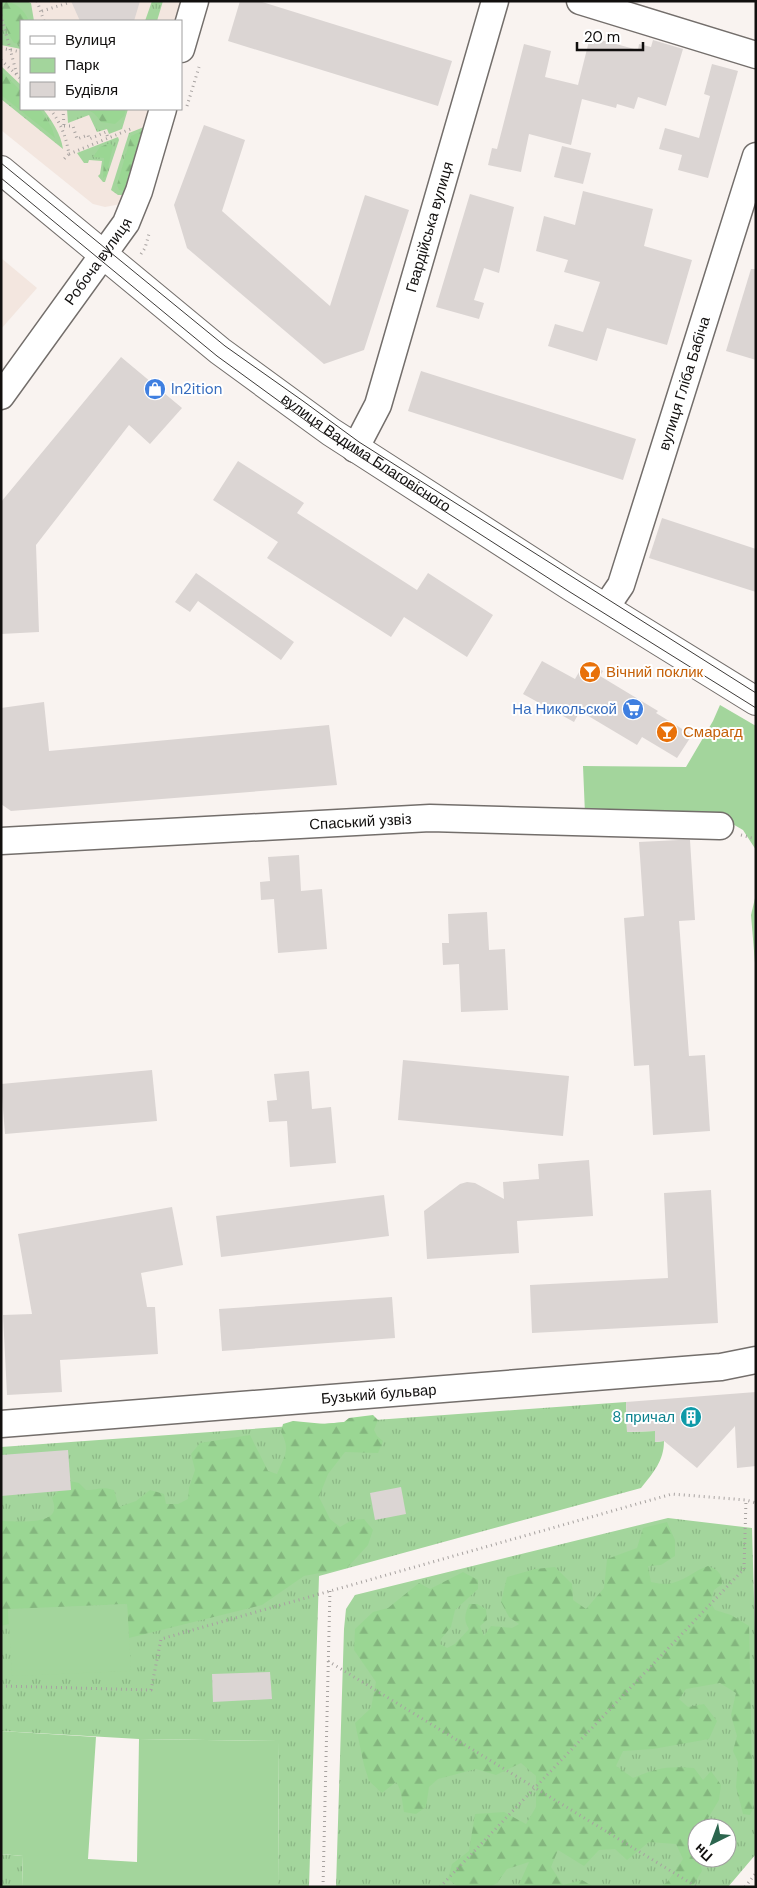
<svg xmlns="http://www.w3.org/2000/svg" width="757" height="1888" font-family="'DM Sans',sans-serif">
<defs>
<pattern id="grass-tufts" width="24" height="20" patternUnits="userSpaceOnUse" patternTransform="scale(1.25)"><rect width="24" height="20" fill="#a3d59c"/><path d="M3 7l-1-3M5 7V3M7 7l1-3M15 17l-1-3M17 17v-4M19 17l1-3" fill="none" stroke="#8bb685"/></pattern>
<pattern id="forest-firs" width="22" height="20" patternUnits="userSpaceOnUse" patternTransform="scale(1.25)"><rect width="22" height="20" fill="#9ad693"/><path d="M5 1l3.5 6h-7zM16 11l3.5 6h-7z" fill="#84b67e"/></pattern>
</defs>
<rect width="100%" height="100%" fill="#f9f3f0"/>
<!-- built -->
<g fill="#f3e6df">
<polygon points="1,1 186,1 180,21 21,21 21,109 154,109 121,204 105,207 93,204 1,130"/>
<polygon points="1,258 37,288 1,329"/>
</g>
<!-- grass -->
<g fill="url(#grass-tufts)" fill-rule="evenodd">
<polygon points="1,1 26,1 31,3 34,21 21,21 21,49 1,45"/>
<polygon points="152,1 163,1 157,21 145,21"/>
<path d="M1,66L21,85V109H43C52,121 61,134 63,149L1,99Z"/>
<polygon points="67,109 128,109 122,129 109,134 107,129 97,132 89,115 68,123"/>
<polygon points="149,125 124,195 118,195 111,190 129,133"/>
<polygon points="118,137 119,140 105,182 103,182 98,176 100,174 102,161 89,160 88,163 84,163 77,153"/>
<path d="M626,1402L627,1432L655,1431V1442L664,1441C664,1461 653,1473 641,1488L319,1576L309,1887H278L279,1741L139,1739L1,1731V1447Z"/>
<path d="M668,1518L752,1528L756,1670V1854L728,1887H336L344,1629L346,1609L355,1595ZM697,1828H727V1858H697Z"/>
<polygon points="1,1854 23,1856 22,1887 1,1887"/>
</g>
<!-- forest -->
<g fill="url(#forest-firs)">
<path d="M1,1C15,1 24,9 29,21H21V44L14,43C6,32 1,15 1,1Z"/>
<polygon points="1,71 21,91 21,109 40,109 52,128 55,138 1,95"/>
<path d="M78,109H126L124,116L115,124L101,122C92,109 91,112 78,109Z"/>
<polygon points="144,130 127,191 119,190 117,185 131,136"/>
<polygon points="110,143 113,146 106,176 103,178 104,158 93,157 100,147"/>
<path d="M373,1415L378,1420L374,1430L377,1436L383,1441L378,1453L345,1452L328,1474L319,1497L330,1519L340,1527L352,1520L364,1519L373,1530L368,1545L347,1568L304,1576L262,1605L129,1638L127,1604L8,1610L9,1624L1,1626V1521C14,1521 51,1525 54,1510C55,1506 53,1501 52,1498L58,1491L71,1490L70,1481L79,1483L86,1490C99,1490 101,1486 114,1490L119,1507L136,1501L150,1490L164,1494L166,1504H178L188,1499L189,1488L195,1470L191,1454L200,1443L250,1435L268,1471L277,1474C284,1457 291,1450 281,1432L283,1424L293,1421L325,1424L344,1422L349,1418Z"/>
<path d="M667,1522L675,1540V1556L661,1565L648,1566L651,1582C656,1583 662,1584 667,1584C682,1583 695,1570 708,1566C718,1570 722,1573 722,1584L714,1590L711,1603L715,1610L731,1615L749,1626L753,1809L750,1815L743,1814L736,1787L738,1762L733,1751L737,1736L731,1715L736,1693L720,1683L686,1689L679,1699L688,1707L704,1704L717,1721L709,1739L653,1749L623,1751L616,1766L633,1778C658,1768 666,1766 694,1768L703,1780L711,1771L721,1785L719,1800L702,1828H697L695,1841L697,1858H699L702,1871L692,1887H661L668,1881L683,1859L676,1844L649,1842L627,1860L615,1849L599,1850L584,1866L558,1850L551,1867L563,1885L582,1880L594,1887H518L529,1862L507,1869L497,1883L490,1887H458L448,1879L452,1864L469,1851L475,1814L504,1812L526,1824L536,1807V1776L521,1763L496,1775L476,1769L438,1779L429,1787L426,1807L416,1814L404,1812C402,1802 402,1790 396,1782L382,1793L369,1781L364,1765L355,1723L371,1708L376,1682L354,1650L355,1629L373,1612L388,1608L419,1583L430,1589L463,1572L478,1580V1589L455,1610L451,1627L441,1639L440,1644L447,1648L455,1644L469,1629C463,1620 465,1614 469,1604H477L486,1609L487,1620L480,1626L484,1636L491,1626L512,1628L519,1624L509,1617L501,1602L507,1577L535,1569L555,1567L572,1584L573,1600L586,1609L604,1588L607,1559L637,1548L643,1528Z"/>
</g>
<!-- green -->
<g fill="#a3d59c">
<polygon points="720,705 756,726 756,850 743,830 724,819 585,814 583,766 686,767 713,721"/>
<polygon points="756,894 756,975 751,915"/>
<polygon points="127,1604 131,1671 12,1676 8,1609"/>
<polygon points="1,1731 96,1737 88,1859 137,1862 139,1739 279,1741 278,1887 22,1887 23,1856 1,1854"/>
</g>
<!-- building -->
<g fill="#dbd5d3">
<polygon points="71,1 140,1 134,21 80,21"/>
<polygon points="240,1 259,1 452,61 438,106 228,41"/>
<polygon points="590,37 638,50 639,44 651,47 653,40 683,49 666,106 638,97 634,109 617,104 616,108 582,99 571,145 529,134 521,172 488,165 492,148 497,149 524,44 551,51 545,77 578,85"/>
<polygon points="712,64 738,71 708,178 678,170 682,155 659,149 665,128 699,138 710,96 704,94"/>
<polygon points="204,125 245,140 222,211 330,306 365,195 409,210 364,350 324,364 187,248 174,205"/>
<polygon points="562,146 591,153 583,184 554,177"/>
<polygon points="583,191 653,209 644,246 692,260 667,345 607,328 597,361 548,346 555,324 583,332 600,282 564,272 568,260 536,251 544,216 575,225"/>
<polygon points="470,194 514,207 499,273 484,268 474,300 484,303 479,319 436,307"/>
<polygon points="751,269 756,269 756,360 726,351"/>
<polygon points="121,357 182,408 150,444 129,425 36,545 39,632 1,634 1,502"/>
<polygon points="421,371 636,439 623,480 408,411"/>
<polygon points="238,461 304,503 297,513 417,590 428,573 493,615 467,657 404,617 391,637 267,558 278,542 213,500"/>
<polygon points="662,518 756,549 756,592 649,558"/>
<polygon points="196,573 294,642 281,660 198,601 190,612 175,602"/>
<polygon points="542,661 575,679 585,662 603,671 600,676 658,711 656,713 692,735 677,758 642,737 637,745 580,711 574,722 523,694"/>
<polygon points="44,702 49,751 329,725 337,785 11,811 1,804 1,708"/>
<polygon points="679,840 690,840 695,920 679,921 689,1056 705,1055 710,1131 653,1135 649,1065 634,1066 624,918 644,916 639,842"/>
<polygon points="299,855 301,891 322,889 327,949 278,953 274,899 261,900 260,882 270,881 268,857"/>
<polygon points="487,912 489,950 505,949 508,1010 461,1012 459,964 443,965 442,943 449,943 448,914"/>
<polygon points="403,1060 569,1076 563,1136 398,1120"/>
<polygon points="152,1070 157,1121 5,1134 1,1084"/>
<polygon points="309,1071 312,1109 331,1107 336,1163 290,1167 287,1121 269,1122 267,1101 277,1100 274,1074"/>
<polygon points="589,1160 593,1216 517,1221 519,1253 427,1259 424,1211 460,1184 467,1182 475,1183 504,1199 503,1182 539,1179 538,1164"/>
<polygon points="711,1190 718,1323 532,1333 530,1285 668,1278 664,1193"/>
<polygon points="384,1195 389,1236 221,1257 216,1216"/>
<polygon points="172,1207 183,1265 141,1273 147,1307 155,1307 158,1354 60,1360 62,1392 7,1395 3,1315 32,1314 18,1234"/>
<polygon points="392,1297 395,1338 222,1351 219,1309"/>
<polygon points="756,1392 756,1466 737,1468 735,1426 697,1468 664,1441 655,1442 655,1431 627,1432 626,1402"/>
<polygon points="68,1450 71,1490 1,1496 1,1455"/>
<polygon points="401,1487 406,1514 375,1520 370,1493"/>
<polygon points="270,1672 272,1699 213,1702 212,1674"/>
</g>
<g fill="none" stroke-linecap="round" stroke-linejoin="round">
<!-- minor casing -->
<g stroke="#736e6b" stroke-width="29">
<g id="minor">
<polyline points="580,1 756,55"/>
<polyline points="181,49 195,1"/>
<path id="s1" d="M1,396L126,223L139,191L163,109"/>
<path id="s2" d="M355,449L378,405L495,1"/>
<path id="s3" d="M606,607L621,585L756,156"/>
<path id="s4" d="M1,841L430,818L720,826"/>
<path id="s5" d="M1,1424L721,1367L756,1360"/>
</g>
</g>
<!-- tertiary casing -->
<g stroke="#736e6b" stroke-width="30">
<g id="tertiary">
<path id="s6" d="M1,170L220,351L331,432L573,588L756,701"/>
</g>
</g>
<!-- path -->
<g stroke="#a7a2a0" stroke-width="3" stroke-dasharray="1 4" stroke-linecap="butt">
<polyline points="37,1 44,21"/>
<polyline points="42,11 68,3"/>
<polyline points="1,15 17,75"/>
<polyline points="1,48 21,52"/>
<polyline points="1,60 21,79"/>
<polyline points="187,106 199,67"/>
<path d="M50,109C61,123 66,137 69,154L64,159"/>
<polyline points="63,109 64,126"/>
<polyline points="64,126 73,126 77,139 88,135 89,139 106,132 108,138"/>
<polyline points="69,154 133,128"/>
<polyline points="141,254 145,248 149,234"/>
<polyline points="741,835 756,839"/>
<polyline points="328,1661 697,1887"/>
<polyline points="1,1686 151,1690 161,1639 672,1494 746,1500 756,1503"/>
<polyline points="323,1887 330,1589"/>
<polyline points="440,1887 744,1569 746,1500"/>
<polyline points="745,1887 756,1873"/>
</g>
<!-- minor -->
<use href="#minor" stroke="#fff" stroke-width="26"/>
<!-- tertiary -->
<use href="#tertiary" stroke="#fff" stroke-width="28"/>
<!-- tram -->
<g stroke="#3d3a38" stroke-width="1">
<polyline points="1,163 225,346 303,401 359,442 756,693"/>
<polyline points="1,178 217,356 320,431 570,592 756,708"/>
</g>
</g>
<!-- icons -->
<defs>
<g id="shop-disc" transform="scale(1.125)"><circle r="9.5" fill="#3f7fe0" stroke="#fff"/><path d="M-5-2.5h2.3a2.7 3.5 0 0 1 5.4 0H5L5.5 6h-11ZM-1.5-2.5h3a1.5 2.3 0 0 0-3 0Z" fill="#fff"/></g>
<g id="bar-disc" transform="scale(1.125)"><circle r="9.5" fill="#e8710a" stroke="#fff"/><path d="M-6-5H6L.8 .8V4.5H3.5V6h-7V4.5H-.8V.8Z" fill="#fff"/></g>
<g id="supermarket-disc" transform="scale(1.125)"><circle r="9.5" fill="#3f7fe0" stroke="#fff"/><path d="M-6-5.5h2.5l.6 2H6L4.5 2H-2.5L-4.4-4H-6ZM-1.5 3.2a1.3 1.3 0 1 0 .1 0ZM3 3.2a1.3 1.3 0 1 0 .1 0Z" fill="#fff"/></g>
<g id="building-disc" transform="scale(1.125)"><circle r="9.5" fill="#0f9aa8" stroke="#fff"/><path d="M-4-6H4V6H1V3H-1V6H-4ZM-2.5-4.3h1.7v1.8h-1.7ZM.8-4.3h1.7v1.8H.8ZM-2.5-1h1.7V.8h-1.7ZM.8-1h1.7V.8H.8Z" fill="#fff"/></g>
</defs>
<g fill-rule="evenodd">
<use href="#shop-disc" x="155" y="389"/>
<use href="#bar-disc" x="590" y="672"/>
<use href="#supermarket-disc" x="633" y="709"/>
<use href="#bar-disc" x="667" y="732"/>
<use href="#building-disc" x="691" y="1417"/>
</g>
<g text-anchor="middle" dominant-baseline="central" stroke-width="4" stroke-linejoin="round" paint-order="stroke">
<!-- street labels -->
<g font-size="15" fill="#110f0e" stroke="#fff">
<text stroke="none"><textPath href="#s2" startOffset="235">Гвардійська вулиця</textPath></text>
<text stroke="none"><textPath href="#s1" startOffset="166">Робоча вулиця</textPath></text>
<text stroke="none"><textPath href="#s3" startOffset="238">вулиця Гліба Бабіча</textPath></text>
<text stroke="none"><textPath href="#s6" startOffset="462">вулиця Вадима Благовісного</textPath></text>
<text stroke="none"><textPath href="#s4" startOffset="360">Спаський узвіз</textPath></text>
<text stroke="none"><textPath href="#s5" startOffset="379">Бузький бульвар</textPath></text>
</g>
<!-- shop labels -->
<g font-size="15" fill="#366cbe" stroke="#fff" text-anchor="start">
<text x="171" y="389">In2ition</text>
<text x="617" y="709" text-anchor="end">На Никольской</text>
</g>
<!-- food labels -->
<g font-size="15" fill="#c56008" stroke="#fff" text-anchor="start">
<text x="606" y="672">Вічний поклик</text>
<text x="683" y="732">Смарагд</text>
</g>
<!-- culture labels -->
<g font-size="15" fill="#0d838f" stroke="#fff" text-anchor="end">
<text x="675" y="1417">8 причал</text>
</g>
</g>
<!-- border -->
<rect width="757" height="1888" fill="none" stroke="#110f0e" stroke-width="5"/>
<!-- legend -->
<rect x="20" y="20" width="162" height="90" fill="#ffffff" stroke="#a09f9f"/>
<rect x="30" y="36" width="25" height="8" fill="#ffffff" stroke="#a09f9f"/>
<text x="65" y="45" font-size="15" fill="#110f0e">Вулиця</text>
<rect x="30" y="58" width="25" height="15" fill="#a3d59c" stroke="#a09f9f"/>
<text x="65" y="70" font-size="15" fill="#110f0e">Парк</text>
<rect x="30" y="82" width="25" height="15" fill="#dbd5d3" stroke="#a09f9f"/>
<text x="65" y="95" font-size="15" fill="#110f0e">Будівля</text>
<!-- north arrow -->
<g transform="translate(712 1843) rotate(222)"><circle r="24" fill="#ffffff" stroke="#a09f9f"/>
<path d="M0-4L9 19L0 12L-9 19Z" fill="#2b654e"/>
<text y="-8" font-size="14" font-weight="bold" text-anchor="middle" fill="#110f0e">Пн</text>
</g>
<!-- scale -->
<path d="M577 42v8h66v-8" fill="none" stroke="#110f0e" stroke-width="2.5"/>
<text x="584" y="42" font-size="15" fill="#110f0e" stroke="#ffffff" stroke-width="4" paint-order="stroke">20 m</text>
</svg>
